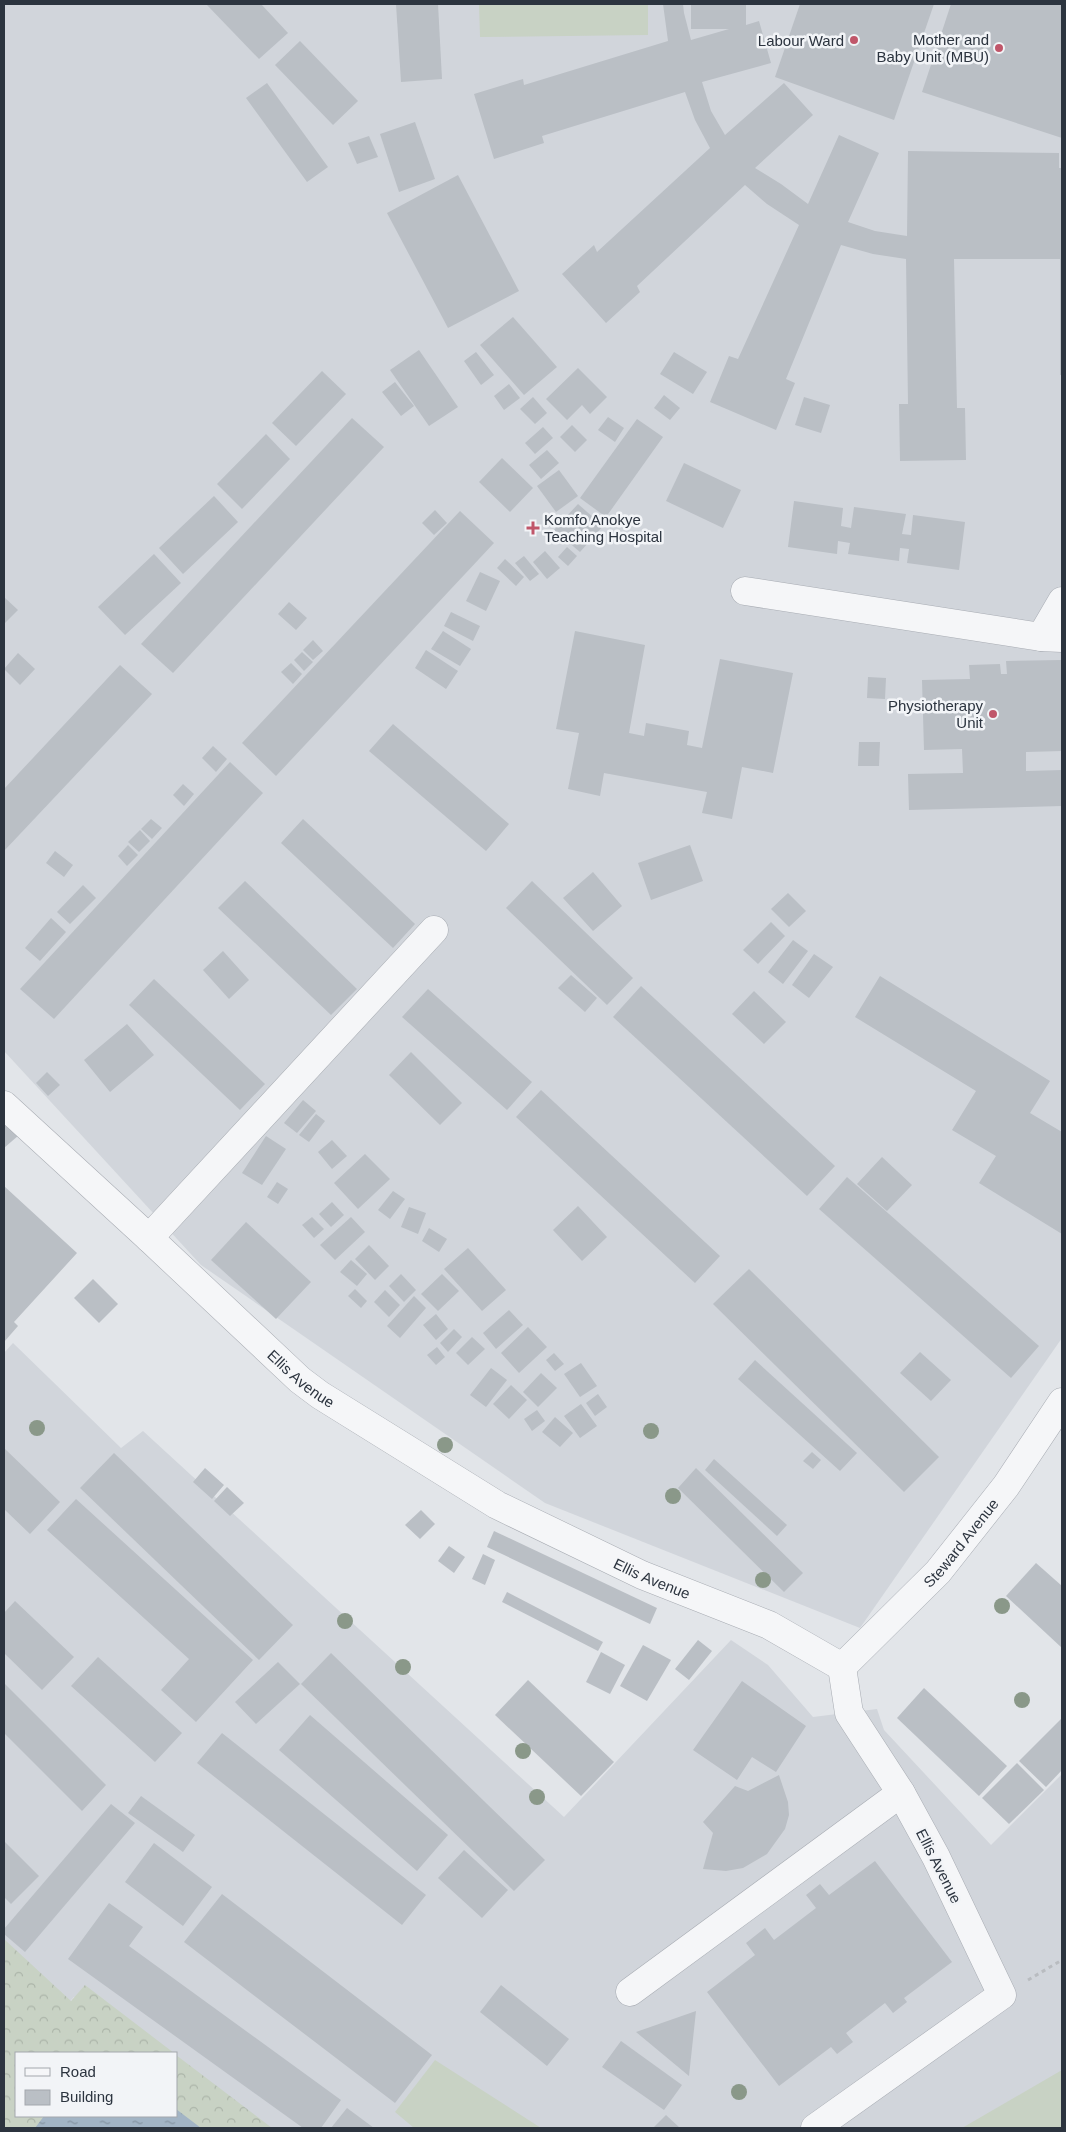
<svg xmlns="http://www.w3.org/2000/svg" width="1066" height="2132" font-family="Arial,sans-serif">
<defs>
<pattern id="forest-crowns" width="20" height="18" patternUnits="userSpaceOnUse" patternTransform="scale(1.25)"><rect width="20" height="18" fill="#c8d2c4"/><path d="M2 6a3 3 0 1 1 6 0M12 15a3 3 0 1 1 6 0" fill="none" stroke="#acb5a9"/></pattern>
<pattern id="water-ripples" width="26" height="14" patternUnits="userSpaceOnUse" patternTransform="scale(1.25)"><rect width="26" height="14" fill="#a2b4c5"/><path d="M2 4q2-2 4 0t4 0M15 11q2-2 4 0t4 0" fill="none" stroke="#8493a1"/></pattern>
</defs>
<rect width="100%" height="100%" fill="#e2e5e9"/>
<!-- built -->
<g fill="#d1d5db">
<polygon points="4,4 1062,4 1062,1338 860,1628 545,1503 201,1265 4,1051"/>
<polygon points="13,1343 121,1448 143,1431 564,1817 731,1640 768,1665 813,1717 877,1709 884,1730 991,1845 1062,1774 1062,2128 250,2128 176,2073 176,2053 150,2053 74,1997 60,2012 4,1960 4,1353"/>
</g>
<!-- grass -->
<g fill="#c8d2c4">
<polygon points="479,4 648,4 648,35 480,37"/>
<polygon points="435,2060 541,2128 414,2128 395,2112"/>
<polygon points="1062,2070 1062,2128 962,2128"/>
</g>
<!-- forest -->
<polygon fill="url(#forest-crowns)" points="4,1939 71,2001 85,1985 174,2053 16,2053 16,2116 176,2116 176,2055 272,2128 4,2128"/>
<!-- water -->
<polygon fill="url(#water-ripples)" points="176,2109 201,2128 35,2128 44,2116 176,2116"/>
<!-- building -->
<g fill="#babfc5">
<polygon points="206,4 261,4 288,33 259,59"/>
<polygon points="396,4 438,4 442,79 401,82"/>
<polygon points="663,4 683,4 684,13 691,40 729,29 691,29 691,4 746,4 746,25 759,21 771,63 702,82 711,111 725,135 784,83 813,115 755,168 781,184 808,204 839,135 879,153 848,222 875,231 907,236 908,151 1059,153 1059,168 1062,168 1062,375 1060,375 1060,259 954,259 957,408 965,408 966,460 900,461 899,404 908,404 906,259 873,254 841,245 786,379 795,383 776,430 710,402 729,356 738,359 799,225 767,204 745,185 637,286 640,292 606,323 562,274 594,245 597,252 710,148 695,120 685,92 542,136 544,143 494,159 474,94 523,79 524,85 668,41"/>
<polygon points="800,4 934,4 894,120 775,77"/>
<polygon points="951,4 1062,4 1062,138 922,92"/>
<polygon points="300,41 358,101 333,125 275,65"/>
<polygon points="267,83 328,167 307,182 246,98"/>
<polygon points="415,122 435,179 399,192 380,134"/>
<polygon points="369,136 378,157 357,164 348,143"/>
<polygon points="458,175 519,291 448,328 387,213"/>
<polygon points="513,317 557,367 524,395 480,345"/>
<polygon points="419,350 458,407 429,426 390,370"/>
<polygon points="476,352 494,375 481,385 464,361"/>
<polygon points="674,352 707,372 693,394 660,374"/>
<polygon points="578,368 607,397 590,414 582,405 567,420 546,399"/>
<polygon points="322,371 346,394 296,446 272,423"/>
<polygon points="395,382 414,406 401,416 382,392"/>
<polygon points="509,384 520,398 504,410 494,396"/>
<polygon points="664,395 680,408 670,420 654,408"/>
<polygon points="533,397 547,413 535,424 520,409"/>
<polygon points="804,397 830,405 821,433 795,425"/>
<polygon points="608,417 624,428 615,442 598,430"/>
<polygon points="352,418 384,447 173,673 141,644"/>
<polygon points="637,419 663,437 606,517 580,498"/>
<polygon points="572,425 587,440 575,452 560,437"/>
<polygon points="543,427 553,438 535,454 525,443"/>
<polygon points="266,434 290,459 242,509 217,484"/>
<polygon points="547,450 559,463 541,479 529,465"/>
<polygon points="502,458 533,488 510,512 479,482"/>
<polygon points="684,463 741,490 723,528 666,501"/>
<polygon points="559,470 578,496 556,512 537,486"/>
<polygon points="214,496 238,522 183,574 159,548"/>
<polygon points="794,501 843,508 841,526 851,528 854,507 906,514 902,534 911,535 913,515 965,522 959,570 907,563 909,549 900,548 899,561 848,554 850,543 838,541 837,554 788,547"/>
<polygon points="578,504 603,526 580,552 554,530"/>
<polygon points="435,510 447,523 434,535 422,523"/>
<polygon points="460,511 494,543 276,776 242,743"/>
<polygon points="567,547 577,556 568,566 558,557"/>
<polygon points="545,551 560,568 547,579 533,562"/>
<polygon points="154,554 181,583 125,635 98,607"/>
<polygon points="524,556 539,574 530,581 515,563"/>
<polygon points="505,559 524,577 516,586 497,568"/>
<polygon points="480,572 500,581 486,611 466,601"/>
<polygon points="4,597 18,610 4,624"/>
<polygon points="289,602 307,618 296,630 278,614"/>
<polygon points="451,612 480,626 473,641 444,626"/>
<polygon points="443,631 471,649 460,666 431,649"/>
<polygon points="575,631 645,645 629,733 644,736 646,723 689,731 687,745 702,748 720,659 793,673 773,773 742,767 732,819 702,813 707,792 604,773 600,796 568,789 579,733 556,729"/>
<polygon points="313,640 323,651 313,660 303,650"/>
<polygon points="426,650 458,671 446,689 415,668"/>
<polygon points="302,652 313,662 304,671 294,660"/>
<polygon points="18,653 35,669 20,685 4,669"/>
<polygon points="1062,660 1062,751 1026,752 1026,771 1062,770 1062,806 909,810 908,774 963,773 962,749 924,750 922,680 970,679 969,665 1000,664 1001,674 1007,674 1006,661"/>
<polygon points="291,663 302,674 293,684 281,672"/>
<polygon points="120,665 152,694 4,851 4,789"/>
<polygon points="868,677 886,678 885,699 867,698"/>
<polygon points="393,724 509,824 486,851 369,751"/>
<polygon points="859,742 880,742 879,766 858,766"/>
<polygon points="213,746 227,759 216,772 202,758"/>
<polygon points="230,762 263,793 54,1019 20,989"/>
<polygon points="183,784 194,794 184,806 173,795"/>
<polygon points="151,819 162,828 152,839 141,829"/>
<polygon points="303,819 415,924 393,948 281,843"/>
<polygon points="140,830 150,841 139,852 128,842"/>
<polygon points="128,845 138,855 127,866 118,856"/>
<polygon points="690,845 703,881 651,900 638,863"/>
<polygon points="55,851 73,865 64,877 46,863"/>
<polygon points="593,872 622,906 593,931 563,898"/>
<polygon points="245,881 357,989 331,1015 218,908"/>
<polygon points="532,881 633,978 607,1005 506,908"/>
<polygon points="83,885 96,898 70,924 57,912"/>
<polygon points="788,893 806,911 789,927 771,909"/>
<polygon points="51,918 66,932 40,961 25,948"/>
<polygon points="771,922 785,936 758,964 743,950"/>
<polygon points="793,940 808,951 783,984 768,972"/>
<polygon points="223,951 249,980 229,999 203,970"/>
<polygon points="814,954 833,967 809,998 792,985"/>
<polygon points="571,975 597,998 585,1012 558,988"/>
<polygon points="880,976 1050,1081 1030,1113 1062,1132 1062,1234 979,1183 996,1156 952,1130 976,1091 855,1017"/>
<polygon points="154,979 265,1084 240,1110 129,1005"/>
<polygon points="641,986 835,1166 807,1196 613,1017"/>
<polygon points="428,989 532,1082 507,1110 402,1017"/>
<polygon points="754,991 786,1022 764,1044 732,1014"/>
<polygon points="127,1024 154,1055 110,1092 84,1060"/>
<polygon points="411,1052 462,1103 440,1125 389,1075"/>
<polygon points="47,1072 60,1085 48,1096 36,1083"/>
<polygon points="541,1090 720,1256 695,1283 516,1117"/>
<polygon points="303,1100 316,1111 297,1133 284,1123"/>
<polygon points="316,1114 325,1121 309,1142 299,1135"/>
<polygon points="4,1117 19,1135 4,1148"/>
<polygon points="266,1136 286,1149 262,1185 242,1173"/>
<polygon points="332,1140 347,1156 332,1169 318,1152"/>
<polygon points="365,1154 390,1179 358,1209 334,1183"/>
<polygon points="882,1157 912,1185 887,1211 857,1184"/>
<polygon points="847,1177 1039,1346 1011,1378 819,1209"/>
<polygon points="277,1182 288,1189 278,1204 267,1197"/>
<polygon points="4,1186 77,1253 14,1322 18,1326 4,1342"/>
<polygon points="393,1191 405,1199 390,1219 378,1210"/>
<polygon points="332,1202 344,1215 331,1227 319,1214"/>
<polygon points="578,1206 607,1237 582,1261 553,1230"/>
<polygon points="409,1207 426,1213 418,1234 401,1227"/>
<polygon points="312,1217 324,1229 314,1238 302,1225"/>
<polygon points="351,1217 365,1232 335,1260 320,1245"/>
<polygon points="246,1222 311,1282 276,1319 211,1260"/>
<polygon points="429,1228 447,1239 439,1252 422,1241"/>
<polygon points="369,1245 389,1266 375,1280 355,1259"/>
<polygon points="468,1248 506,1290 482,1311 444,1269"/>
<polygon points="351,1260 367,1274 357,1286 340,1272"/>
<polygon points="749,1269 939,1457 904,1492 713,1304"/>
<polygon points="401,1274 416,1290 404,1302 389,1286"/>
<polygon points="442,1274 459,1291 438,1311 421,1294"/>
<polygon points="93,1279 118,1304 99,1323 74,1298"/>
<polygon points="355,1289 367,1301 361,1308 348,1296"/>
<polygon points="385,1290 400,1305 389,1317 374,1302"/>
<polygon points="414,1296 426,1308 400,1338 387,1326"/>
<polygon points="509,1310 523,1325 496,1349 483,1333"/>
<polygon points="436,1314 448,1329 436,1340 423,1325"/>
<polygon points="528,1327 547,1347 519,1373 501,1353"/>
<polygon points="454,1329 462,1337 448,1352 440,1343"/>
<polygon points="472,1337 485,1349 468,1365 456,1353"/>
<polygon points="437,1347 445,1357 436,1365 427,1355"/>
<polygon points="920,1352 951,1380 931,1401 900,1373"/>
<polygon points="554,1353 564,1364 555,1371 546,1360"/>
<polygon points="755,1360 857,1453 840,1471 738,1379"/>
<polygon points="581,1363 597,1386 580,1397 564,1374"/>
<polygon points="491,1368 507,1380 486,1407 470,1395"/>
<polygon points="541,1373 557,1388 538,1407 523,1392"/>
<polygon points="511,1385 527,1400 509,1419 493,1404"/>
<polygon points="598,1394 607,1407 595,1416 586,1403"/>
<polygon points="581,1404 597,1426 580,1438 564,1416"/>
<polygon points="537,1410 545,1421 532,1431 524,1419"/>
<polygon points="555,1417 573,1433 560,1447 542,1432"/>
<polygon points="4,1448 60,1502 30,1534 4,1509"/>
<polygon points="812,1452 821,1460 813,1469 803,1461"/>
<polygon points="114,1453 293,1625 259,1660 80,1488"/>
<polygon points="714,1459 787,1525 777,1536 705,1470"/>
<polygon points="205,1468 224,1485 212,1499 193,1482"/>
<polygon points="696,1468 803,1573 784,1592 678,1488"/>
<polygon points="227,1487 244,1503 230,1516 214,1501"/>
<polygon points="76,1499 253,1660 196,1722 161,1690 189,1659 47,1530"/>
<polygon points="421,1510 435,1524 420,1539 405,1525"/>
<polygon points="494,1531 657,1608 650,1624 487,1547"/>
<polygon points="449,1546 465,1557 454,1573 438,1561"/>
<polygon points="483,1554 495,1560 485,1585 472,1579"/>
<polygon points="1036,1563 1062,1586 1062,1648 1006,1596"/>
<polygon points="507,1592 603,1642 598,1651 502,1602"/>
<polygon points="15,1601 74,1657 42,1690 4,1653 4,1613"/>
<polygon points="698,1640 712,1651 689,1680 675,1669"/>
<polygon points="643,1645 671,1660 647,1701 620,1686"/>
<polygon points="601,1652 625,1665 610,1694 586,1682"/>
<polygon points="331,1653 545,1860 514,1891 301,1684"/>
<polygon points="98,1657 182,1733 155,1762 71,1686"/>
<polygon points="278,1662 300,1684 256,1724 235,1702"/>
<polygon points="528,1680 614,1762 581,1796 495,1715"/>
<polygon points="742,1681 806,1726 776,1772 752,1757 737,1780 693,1750"/>
<polygon points="4,1683 106,1785 82,1811 4,1733"/>
<polygon points="924,1688 1007,1766 979,1796 897,1718"/>
<polygon points="310,1715 448,1835 417,1871 279,1750"/>
<polygon points="1062,1718 1062,1770 1046,1787 1019,1761"/>
<polygon points="222,1733 426,1895 402,1925 197,1763"/>
<polygon points="1017,1763 1044,1790 1009,1824 982,1798"/>
<polygon points="779,1775 788,1802 789,1815 785,1829 767,1854 743,1868 726,1871 703,1869 713,1833 703,1822 735,1786 748,1791"/>
<polygon points="141,1796 195,1835 183,1852 128,1813"/>
<polygon points="111,1804 135,1823 25,1952 4,1934 4,1929"/>
<polygon points="4,1841 39,1876 11,1904 4,1897"/>
<polygon points="154,1843 212,1887 183,1926 125,1882"/>
<polygon points="464,1850 508,1890 482,1918 438,1878"/>
<polygon points="875,1861 952,1962 904,1998 907,2002 893,2013 885,2003 846,2033 853,2042 837,2054 831,2047 779,2086 707,1992 755,1955 746,1943 765,1928 774,1940 816,1908 806,1895 820,1884 829,1895"/>
<polygon points="222,1894 432,2055 395,2103 184,1942"/>
<polygon points="109,1903 143,1927 129,1946 341,2100 321,2128 303,2128 68,1959"/>
<polygon points="501,1985 569,2039 547,2066 480,2012"/>
<polygon points="696,2011 689,2076 636,2032"/>
<polygon points="621,2041 682,2085 664,2110 602,2067"/>
<polygon points="347,2108 374,2128 331,2128"/>
<polygon points="666,2115 680,2128 653,2128"/>
</g>
<g fill="none" stroke-linecap="round" stroke-linejoin="round">
<!-- minor casing -->
<g stroke="#a8acb3" stroke-width="29">
<g id="minor">
<polyline points="745,591 1041,637 1062,638"/>
<polyline points="1041,637 1062,601"/>
<path id="s1" d="M4,1105L149,1238L300,1380L320,1395L497,1505L642,1575L769,1625L842,1667"/>
<polyline points="149,1238 434,930"/>
<path id="s2" d="M842,1667L938,1572L1006,1486L1062,1402"/>
<polyline points="630,1992 901,1793"/>
<polyline points="815,2128 1002,1995 936,1857 901,1793 849,1713 842,1667"/>
</g>
</g>
<!-- path -->
<polyline stroke="#b9bcc0" stroke-width="3" stroke-dasharray="4 4" stroke-linecap="butt" points="1028,1980 1062,1960"/>
<!-- minor -->
<use href="#minor" stroke="#f5f6f8" stroke-width="28"/>
</g>
<!-- trees -->
<g fill="#8a9889">
<circle cx="37" cy="1428" r="8"/>
<circle cx="651" cy="1431" r="8"/>
<circle cx="445" cy="1445" r="8"/>
<circle cx="673" cy="1496" r="8"/>
<circle cx="763" cy="1580" r="8"/>
<circle cx="1002" cy="1606" r="8"/>
<circle cx="345" cy="1621" r="8"/>
<circle cx="403" cy="1667" r="8"/>
<circle cx="1022" cy="1700" r="8"/>
<circle cx="523" cy="1751" r="8"/>
<circle cx="537" cy="1797" r="8"/>
<circle cx="739" cy="2092" r="8"/>
</g>
<!-- markers -->
<g fill="#c0566a" stroke="#f2f4f7" stroke-width="2">
<circle cx="854" cy="40" r="5"/>
<circle cx="999" cy="48" r="5"/>
<path d="M530.5 520.5h5v5h5v5h-5v5h-5v-5h-5v-5h5z"/>
<circle cx="993" cy="714" r="5"/>
</g>
<g text-anchor="middle" dominant-baseline="central" stroke-width="5" stroke-linejoin="round" paint-order="stroke">
<!-- poi labels -->
<g font-size="15" fill="#2c343f" stroke="#f2f4f7" text-anchor="end">
<text x="989" y="39">Mother and<tspan x="989" dy="17">Baby Unit (MBU)</tspan></text>
<text x="844" y="40">Labour Ward</text>
<text x="544" y="519" text-anchor="start">Komfo Anokye<tspan x="544" dy="17">Teaching Hospital</tspan></text>
<text x="983" y="705">Physiotherapy<tspan x="983" dy="17">Unit</tspan></text>
</g>
<!-- street labels -->
<g font-size="15" fill="#2c343f" stroke="#f2f4f7">
<text stroke="none"><textPath href="#s1" startOffset="404">Ellis Avenue</textPath></text>
<text stroke="none"><textPath href="#s2" startOffset="172">Steward Avenue</textPath></text>
<text stroke="none"><textPath href="#s1" startOffset="809">Ellis Avenue</textPath></text>
<text transform="translate(939 1866) rotate(63)">Ellis Avenue</text>
</g>
</g>
<!-- border -->
<rect width="1066" height="2132" fill="none" stroke="#2c343f" stroke-width="10"/>
<!-- legend -->
<rect x="15" y="2052" width="162" height="65" fill="#f2f4f7" stroke="#a3a7ad"/>
<rect x="25" y="2068" width="25" height="8" fill="#f5f6f8" stroke="#a3a7ad"/>
<text x="60" y="2077" font-size="15" fill="#2c343f">Road</text>
<rect x="25" y="2090" width="25" height="15" fill="#babfc5" stroke="#a3a7ad"/>
<text x="60" y="2102" font-size="15" fill="#2c343f">Building</text>
</svg>
